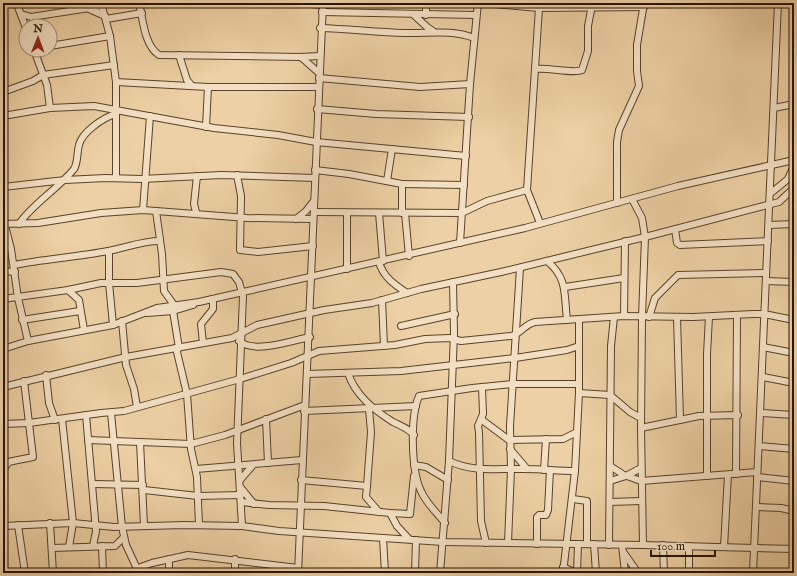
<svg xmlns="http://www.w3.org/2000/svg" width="797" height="576" font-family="'IM FELL English',serif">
<rect width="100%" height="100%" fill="#edd0a5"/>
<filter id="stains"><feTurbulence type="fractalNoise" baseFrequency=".005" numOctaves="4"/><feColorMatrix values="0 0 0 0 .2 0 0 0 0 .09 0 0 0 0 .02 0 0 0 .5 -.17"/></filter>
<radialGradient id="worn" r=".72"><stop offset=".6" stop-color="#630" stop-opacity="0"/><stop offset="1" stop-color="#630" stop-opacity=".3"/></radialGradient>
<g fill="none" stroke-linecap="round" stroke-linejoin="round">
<!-- minor casing -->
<g stroke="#584229" stroke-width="8">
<g id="minor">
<polyline points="14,3 18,7 26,28"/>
<polyline points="101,3 110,36 116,82 116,178"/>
<path d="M139,3C143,19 144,45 159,55L301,57L319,56"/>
<polyline points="303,3 321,5"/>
<polyline points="482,3 539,8 644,7"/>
<polyline points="89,9 105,16"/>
<polyline points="322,12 476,15"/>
<polyline points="21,14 31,17 102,6"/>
<polyline points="414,15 427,27 433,31"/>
<polyline points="426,15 426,3"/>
<polyline points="106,19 142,13"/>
<path d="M320,28C348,29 376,32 404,33C428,34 451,29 474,38"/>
<polyline points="50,46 110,36"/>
<polyline points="34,50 47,85 50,108"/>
<polyline points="179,55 187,80 192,86"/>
<polyline points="301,57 319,73"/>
<path d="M535,69C548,67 574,74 582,70L588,51V26L592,5"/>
<polyline points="319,78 420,87 470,84"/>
<polyline points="116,82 208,87 318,87"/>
<polyline points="3,92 33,81 43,75 114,65"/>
<polyline points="774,108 794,104"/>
<polyline points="317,109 376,114 469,117"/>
<polyline points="3,116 50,108 94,106 214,128 278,135 316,142 466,156"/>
<polyline points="206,127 208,87"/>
<polyline points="315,170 349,174 402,184 402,213"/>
<polyline points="237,175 241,196 240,250 258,252 313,246"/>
<polyline points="387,181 392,149"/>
<polyline points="402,184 464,185"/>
<polyline points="3,187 65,180 105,178 142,179 221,175 315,178"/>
<polyline points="527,190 539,8"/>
<polyline points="771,193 788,179 794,166"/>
<polyline points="632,199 642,218 645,237 642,317 641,428 643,545"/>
<polyline points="617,203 617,142 619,130 639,86 637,71 637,45 644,3"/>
<polyline points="143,210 150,116"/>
<polyline points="156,211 162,254 164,291 174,305"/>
<polyline points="196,212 194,204 197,176"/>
<polyline points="314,212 462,213 487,201 527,190 540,223"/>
<polyline points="379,213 383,261"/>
<polyline points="405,213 409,256"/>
<polyline points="347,214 347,269"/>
<polyline points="3,218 11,249 18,298 28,341"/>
<polyline points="296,219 306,211 313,202"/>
<polyline points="3,224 38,223 101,213 143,210 247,218 313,219"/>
<path d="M19,224C32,204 58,189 74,169C78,163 77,152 79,145C82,132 103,118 115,114"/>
<polyline points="769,225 794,224"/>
<polyline points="675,229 677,243 680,245 768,241"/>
<polyline points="460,243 470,84 478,3"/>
<polyline points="109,251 109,283 113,325"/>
<path d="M547,261C568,278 564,295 567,320"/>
<path d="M379,262C383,277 395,285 407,293"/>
<path d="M14,265C45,259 77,257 108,251C126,248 141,241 159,241"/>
<polyline points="3,271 15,272"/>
<polyline points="766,281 794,282"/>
<polyline points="565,287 624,278"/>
<polyline points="68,290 79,300 84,330"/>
<polyline points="3,299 68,290 101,283 137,283 221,272 233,274 239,282 243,296 237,443 242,526"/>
<polyline points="382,300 384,346"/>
<polyline points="173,311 179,348"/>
<polyline points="147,313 173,311 193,305"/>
<polyline points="624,316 625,241"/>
<polyline points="649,317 655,298 678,275 766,273"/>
<polyline points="677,317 680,420"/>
<polyline points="22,320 80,311"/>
<polyline points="122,321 126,365 134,389 137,407"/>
<polyline points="401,326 455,314"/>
<path d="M239,341C255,354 290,341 310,337"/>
<polyline points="203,343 201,324 213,309 213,299"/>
<polyline points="763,347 794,353"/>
<polyline points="176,348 187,394 191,449 197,477 199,525"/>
<polyline points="3,349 28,341 113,325 157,308 199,302 525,228 678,186 794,160"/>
<path d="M348,373C355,395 374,410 393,422C401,426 408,428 414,435"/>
<polyline points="307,374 401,371 515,358 567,350 579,346"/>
<polyline points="46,375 49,403 55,420"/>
<polyline points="763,377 794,383"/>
<polyline points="3,387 126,357 232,338 257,325 324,310 372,303 421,289 501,272 645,237 779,202 794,188"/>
<polyline points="482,387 483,414 478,426 479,432 481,521 486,543"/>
<polyline points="579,393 610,395 630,412 641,418"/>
<polyline points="304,411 416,406"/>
<polyline points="111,413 122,527 126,545 139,573"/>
<polyline points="761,413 794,415"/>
<polyline points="86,415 96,531 93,546"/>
<polyline points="62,419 73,523 69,547"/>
<polyline points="266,419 268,463"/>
<polyline points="482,420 509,440 563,439 577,432"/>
<path d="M3,424L29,423L101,413L124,411L240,379L291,363L319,351L395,345L425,339L449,338L461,341L511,336C520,334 525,324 535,322L624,316L693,317L753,314H764L794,320"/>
<polyline points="641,428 699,416 738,415"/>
<polyline points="88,440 191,444 225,435 305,405"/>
<polyline points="140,442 144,526"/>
<polyline points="759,446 794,449"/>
<polyline points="510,449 527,469"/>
<path d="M449,461C474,473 499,468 525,469C542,469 558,471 575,471"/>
<polyline points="3,463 33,457 24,381"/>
<polyline points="414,465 426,467 448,480"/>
<polyline points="610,466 624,475 641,481 757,472"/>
<polyline points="196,469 302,460"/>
<polyline points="3,470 8,463"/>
<polyline points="544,470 546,439"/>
<polyline points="736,474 737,315"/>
<polyline points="707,476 707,354 709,317"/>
<polyline points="757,477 794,481"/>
<polyline points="240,480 253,465"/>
<polyline points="301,480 367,486 371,432 369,409"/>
<polyline points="610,481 626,476 641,468"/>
<polyline points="93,484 143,485"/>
<polyline points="367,486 366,497 379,512"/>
<polyline points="241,488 254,504"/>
<polyline points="144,490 198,496 241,495"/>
<polyline points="573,499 587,501 587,544"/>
<polyline points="241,502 269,505 324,506 390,513 397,526 409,539"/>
<polyline points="610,502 641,501"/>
<polyline points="756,507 781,508 794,511"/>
<polyline points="390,513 410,514 414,476"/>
<polyline points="50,523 53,573"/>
<path d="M445,523C437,513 426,503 421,491C411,471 410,417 419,396L472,388L513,384H579"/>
<polyline points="18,525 25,573"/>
<polyline points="3,526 73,523 114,527 184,525 242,526 279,531 443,542 643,545 794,549"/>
<polyline points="383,538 385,573"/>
<polyline points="508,543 511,469 510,426 520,268"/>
<polyline points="537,544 537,517 539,515 546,515 548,510 550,470"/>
<polyline points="594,544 596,573"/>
<polyline points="609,545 611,346 614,317"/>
<polyline points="622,545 625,573"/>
<polyline points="663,545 664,573"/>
<polyline points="102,546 103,573"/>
<polyline points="689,546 689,573"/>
<polyline points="724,547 728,475"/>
<polyline points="52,548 115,546 124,537"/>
<polyline points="624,553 638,573"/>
<polyline points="169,559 169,573"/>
<polyline points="235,559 235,573"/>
<polyline points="563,567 576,573"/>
<polyline points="138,568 152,563 188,555 298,568"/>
<polyline points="298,573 323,3"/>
<polyline points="415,573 416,540"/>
<polyline points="440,573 449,461 454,333 453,282"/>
<polyline points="563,573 575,471 579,393 579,319"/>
<polyline points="577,573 578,544"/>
<path d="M753,573C762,383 769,193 778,3"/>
</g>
</g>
<!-- minor -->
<use href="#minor" stroke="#f3e0c4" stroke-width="6"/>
</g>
<!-- margin -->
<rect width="797" height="576" fill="none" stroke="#edd0a5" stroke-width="16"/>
<rect x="4" y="4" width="789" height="568" fill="none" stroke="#271300" stroke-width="2"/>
<rect x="8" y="8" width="781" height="560" fill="none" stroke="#271300"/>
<!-- north arrow -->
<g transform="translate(38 38) rotate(1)"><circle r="19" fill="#f3e0c4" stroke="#a18e76"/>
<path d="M0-3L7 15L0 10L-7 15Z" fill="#8f2418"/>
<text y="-6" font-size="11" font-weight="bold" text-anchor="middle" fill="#271300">N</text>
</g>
<!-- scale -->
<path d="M651 550v6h64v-6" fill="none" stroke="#271300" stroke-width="2"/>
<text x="657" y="550" font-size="12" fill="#271300" stroke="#f3e0c4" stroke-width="3" paint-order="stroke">100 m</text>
<rect width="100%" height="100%" filter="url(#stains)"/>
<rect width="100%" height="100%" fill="url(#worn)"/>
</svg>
